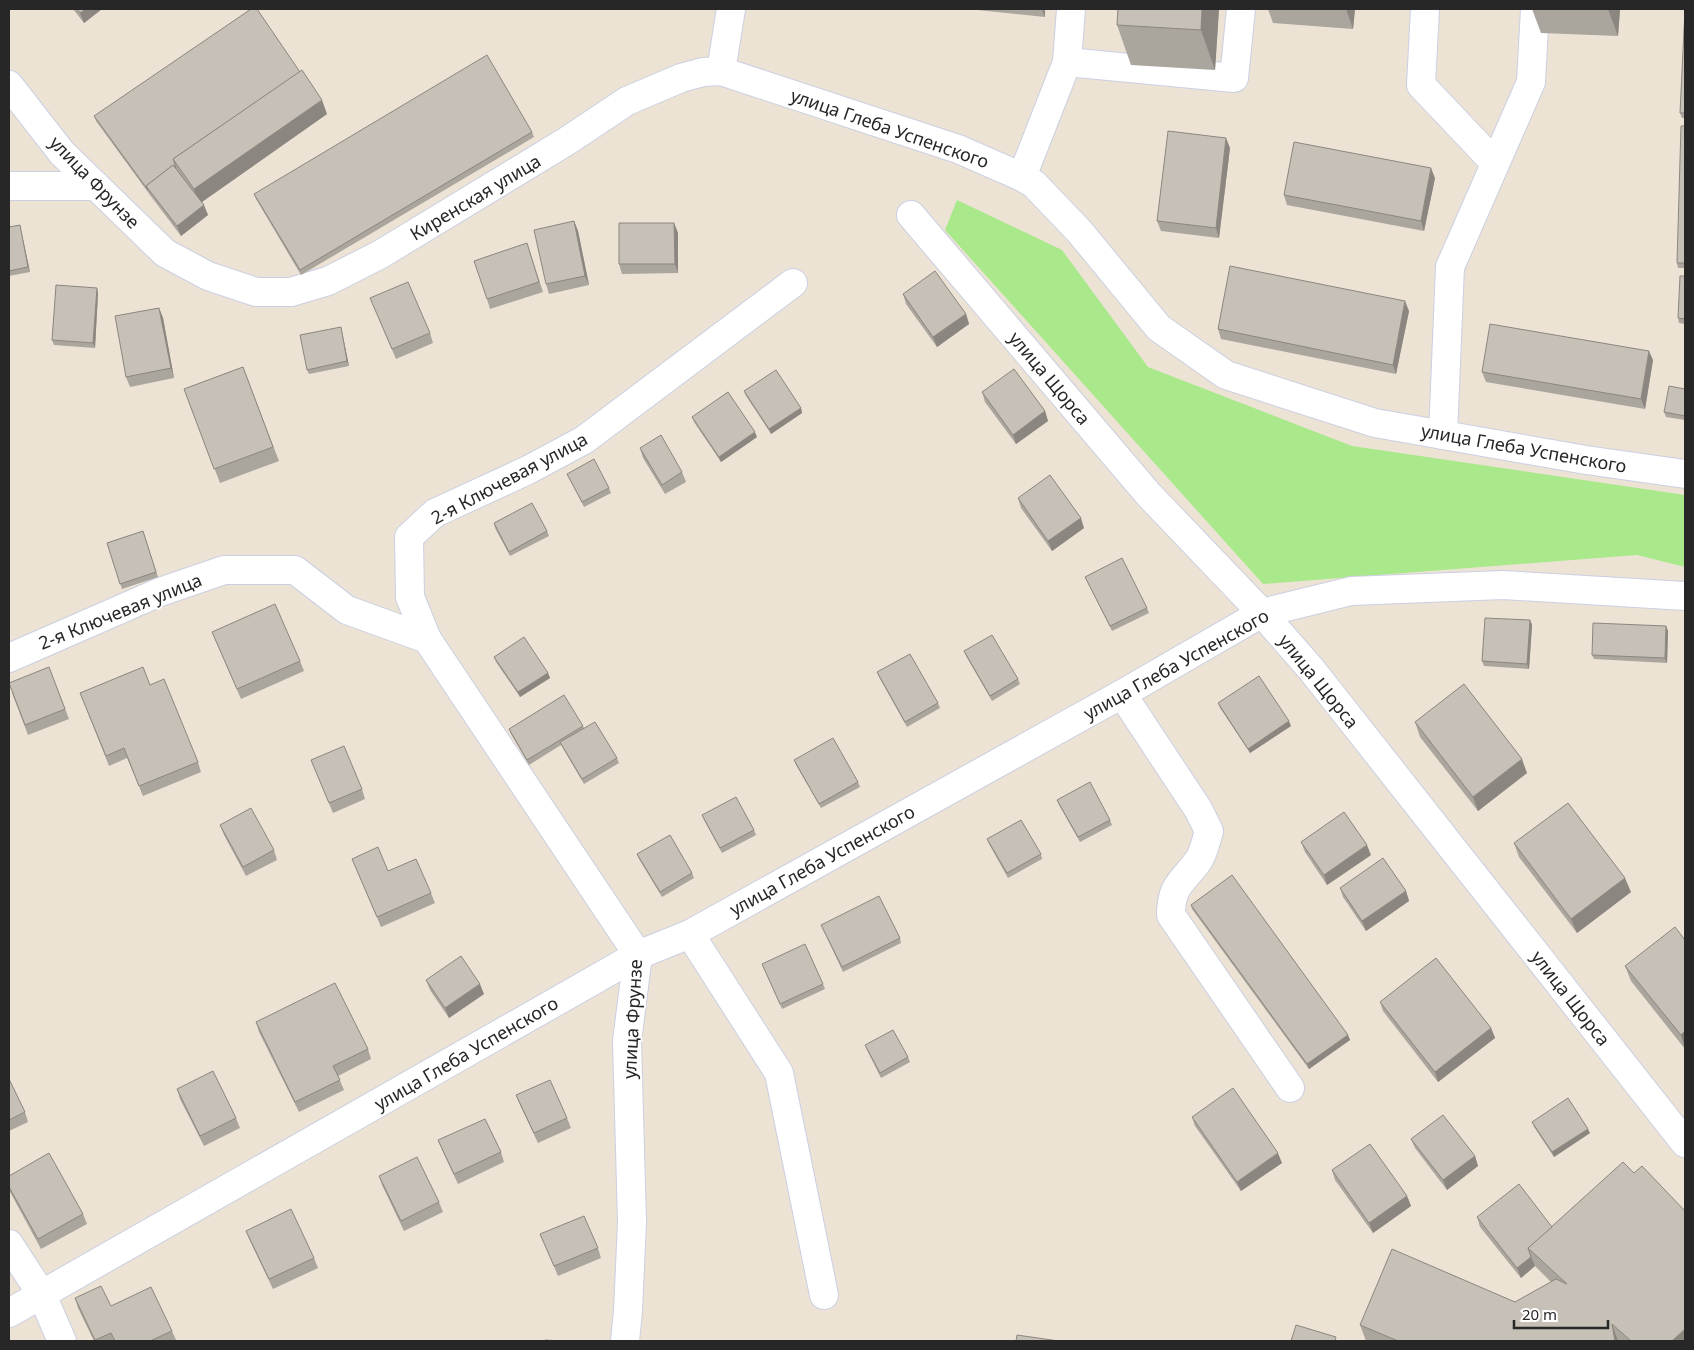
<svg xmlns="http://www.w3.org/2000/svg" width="1694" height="1350" font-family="'Noto Sans',sans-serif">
<rect width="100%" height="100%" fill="#ece3d5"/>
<!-- green -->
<polygon fill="#a9e98b" points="957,200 1062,250 1148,367 1352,446 1685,495 1685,567 1637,555 1263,584 945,230"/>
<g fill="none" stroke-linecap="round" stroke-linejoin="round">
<!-- minor casing -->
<g stroke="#cbcfe2" stroke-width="30">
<g id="minor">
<polyline points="1425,9 1421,85 1495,163"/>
<polyline points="1067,62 1234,78 1241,9"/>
<polyline points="721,71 731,9"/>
<polyline points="9,85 62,153 165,253 208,276 256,292 291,292 328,281 381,254 567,141 627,101 681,78 703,72 721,71 958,149 1022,177 1034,184 1079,231 1159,328 1226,375 1375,423 1586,460 1685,474"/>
<polyline points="1022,177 1067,62 1071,9"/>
<polyline points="9,186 96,186"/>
<polyline points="911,215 1149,495 1262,613 1311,669 1685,1143"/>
<polyline points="1443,435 1450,267 1531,82 1535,9"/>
<polyline points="427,639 638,955 627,1041 632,1222 628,1311 625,1341"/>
<polyline points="9,658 160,592 224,570 295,570 347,610 427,639 410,597 409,537 435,513 528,470 584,440 793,283"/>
<path d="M1122,694L1198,809L1209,831C1206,840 1204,853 1198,861C1182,883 1171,885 1171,915L1290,1088"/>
<polyline points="690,934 779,1073 824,1295"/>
<polyline points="9,1244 42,1295 62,1341"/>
<polyline points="9,1313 638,955 690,934 1122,694 1262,613 1351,591 1503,585 1685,596"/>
</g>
</g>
<!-- minor -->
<use href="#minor" stroke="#fff" stroke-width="28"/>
</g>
<!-- wall -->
<g fill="#aaa59d">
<polygon points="73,9 102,9 84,23"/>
<polygon points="968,9 1045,9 1045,17"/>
<polygon points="1118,9 1219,9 1215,70 1131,65 1117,25"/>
<polygon points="1268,9 1355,9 1353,29 1273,23"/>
<polygon points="1532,9 1620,9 1618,36 1541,33"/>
<polygon points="1685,9 1685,118 1682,118 1680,113"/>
<polygon points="327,114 202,202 208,215 181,236 150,195 96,121 94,116"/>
<polygon points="1685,126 1685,268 1678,268 1677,263"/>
<polygon points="532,132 534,137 301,275 256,199 254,194"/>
<polygon points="1230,148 1219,238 1161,231 1157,221"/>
<polygon points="1435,178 1424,231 1287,205 1284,195"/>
<polygon points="574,221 578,231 589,285 549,294 546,284"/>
<polygon points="674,223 678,233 678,273 622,274 619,264"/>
<polygon points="20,225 21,230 30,272 9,276 9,227"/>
<polygon points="527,243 543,292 490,309 487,299"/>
<polygon points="1685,276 1685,324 1679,323 1678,318"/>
<polygon points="98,293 95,348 54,345 52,340"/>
<polygon points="903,294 966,314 969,324 937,347 906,304"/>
<polygon points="370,298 430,333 433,343 396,359"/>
<polygon points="159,308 163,318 174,378 130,387 126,377"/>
<polygon points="1409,311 1396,374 1221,339 1218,329"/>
<polygon points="341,327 342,332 349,366 309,374 307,370"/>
<polygon points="1653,360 1645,409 1486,382 1482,372"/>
<polygon points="243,367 279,461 220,483 184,389"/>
<polygon points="1685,389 1685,420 1666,417 1664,412"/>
<polygon points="744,391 801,408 802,413 771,434 746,396"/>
<polygon points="982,392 1045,411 1048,421 1016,444 985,402"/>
<polygon points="692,417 757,437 721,462 694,422"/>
<polygon points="640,448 682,472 686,482 665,494 643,458"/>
<polygon points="567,474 609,488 611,493 584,507"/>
<polygon points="1018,498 1084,528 1052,551 1021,508"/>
<polygon points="494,523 547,531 549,536 510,556 495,528"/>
<polygon points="143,531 158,577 122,589 107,543"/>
<polygon points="1085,577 1147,608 1149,613 1112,631"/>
<polygon points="1530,620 1532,625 1529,669 1484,666 1482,661"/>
<polygon points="1666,626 1668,631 1667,663 1594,659 1592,655"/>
<polygon points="212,632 300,661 304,671 241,699"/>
<polygon points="964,651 1018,679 1020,684 992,701 966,656"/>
<polygon points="494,657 548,673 550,678 520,697 496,662"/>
<polygon points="49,667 69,719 28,735 12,693"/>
<polygon points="877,672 938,703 940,708 907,727 879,677"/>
<polygon points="150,685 198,762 201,772 143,796 127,758 109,766 80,693"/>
<polygon points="1218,703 1291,726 1250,753 1220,708"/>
<polygon points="1415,722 1527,773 1478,811 1420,737"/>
<polygon points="583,726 584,728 617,758 619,763 584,784 561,745 529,765 511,734 509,729"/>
<polygon points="311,760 362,789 365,799 333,813"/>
<polygon points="794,760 858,782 860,787 821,808 796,765"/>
<polygon points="1057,800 1110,820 1112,825 1080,842 1059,805"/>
<polygon points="702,815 754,830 756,835 722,853 704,820"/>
<polygon points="220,825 274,850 277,860 246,876 224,835"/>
<polygon points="987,839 1041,854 1042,859 1008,878 989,844"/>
<polygon points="1301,842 1371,855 1327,885 1305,852"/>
<polygon points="1514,843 1631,892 1577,933 1519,857"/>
<polygon points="637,854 692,873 694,878 662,897 639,859"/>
<polygon points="352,859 388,871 431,893 435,903 381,927"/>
<polygon points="1340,888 1406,891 1409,901 1366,931 1343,897"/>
<polygon points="1191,905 1348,1035 1350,1040 1309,1069 1192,909"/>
<polygon points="821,925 900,938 901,943 843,972"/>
<polygon points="1685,940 1685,1049 1631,981 1625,966"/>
<polygon points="762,964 823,984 825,989 782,1009"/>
<polygon points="426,980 484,994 449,1018 430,990"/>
<polygon points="1380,1002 1491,1028 1495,1038 1438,1082 1383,1011"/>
<polygon points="256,1022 368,1049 371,1059 338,1076 344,1090 299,1112 259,1032"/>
<polygon points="865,1045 908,1057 910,1062 881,1078 867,1050"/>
<polygon points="9,1079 25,1112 28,1122 9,1131"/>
<polygon points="177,1089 236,1118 240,1128 204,1146 180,1099"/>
<polygon points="516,1095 567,1118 571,1128 538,1143 520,1105"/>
<polygon points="1192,1117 1282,1163 1241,1191 1195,1126"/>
<polygon points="1532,1122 1590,1133 1554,1157 1534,1127"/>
<polygon points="1411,1139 1475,1156 1478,1166 1447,1190 1415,1148"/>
<polygon points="438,1140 501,1152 504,1162 458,1184 442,1150"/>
<polygon points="1332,1170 1407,1196 1411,1206 1373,1233 1335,1180"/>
<polygon points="9,1176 83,1214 87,1224 41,1249 9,1190"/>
<polygon points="379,1176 439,1202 443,1212 404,1231 382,1185"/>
<polygon points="1477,1217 1552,1227 1685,1341 1366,1341 1360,1325 1515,1302 1551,1282 1535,1266 1521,1278 1480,1227"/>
<polygon points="246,1231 314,1258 318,1268 273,1289 250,1241"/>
<polygon points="540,1234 598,1248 601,1258 558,1276"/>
<polygon points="75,1298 111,1306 172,1331 176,1340 174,1341 94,1341 78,1308"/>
</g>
<!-- shaded-wall -->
<g fill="#8b867f">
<polygon points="86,9 102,9 84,23 80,13"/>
<polygon points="1042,9 1045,9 1045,17"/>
<polygon points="1202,9 1219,9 1215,70 1201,30"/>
<polygon points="1346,9 1355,9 1353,29"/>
<polygon points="1608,9 1620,9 1618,36"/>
<polygon points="322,100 327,114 199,204 194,189"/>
<polygon points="1226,138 1230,148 1219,238 1216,228"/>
<polygon points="1431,168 1435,178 1424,231 1421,221"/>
<polygon points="204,205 208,215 181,236 177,226"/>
<polygon points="574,221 578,231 589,285 585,276"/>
<polygon points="674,223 678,233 678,273 675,264"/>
<polygon points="20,225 21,230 30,272 28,267"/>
<polygon points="97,288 98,293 95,348 93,343"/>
<polygon points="1405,301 1409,311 1396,374 1393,365"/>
<polygon points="159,308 163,318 174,378 171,368"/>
<polygon points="966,314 969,324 937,347 933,337"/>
<polygon points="341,327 342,332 349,366 347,361"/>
<polygon points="1649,351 1653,360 1645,409 1641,399"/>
<polygon points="801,408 802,413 771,434 769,429"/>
<polygon points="1045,411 1048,421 1016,444 1013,435"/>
<polygon points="755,432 757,437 721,462 719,457"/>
<polygon points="1081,518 1084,528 1052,551 1048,541"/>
<polygon points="1530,620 1532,625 1529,669 1527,664"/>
<polygon points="1666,626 1668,631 1667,663 1665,658"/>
<polygon points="548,673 550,678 520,697 518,692"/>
<polygon points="1289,721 1291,726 1250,753 1248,749"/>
<polygon points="1522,759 1527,773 1478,811 1473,797"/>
<polygon points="1367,845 1371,855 1327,885 1324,875"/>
<polygon points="1625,878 1631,892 1577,933 1571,919"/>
<polygon points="1406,891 1409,901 1366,931 1362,921"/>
<polygon points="480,984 484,994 449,1018 445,1008"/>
<polygon points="1491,1028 1495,1038 1438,1082 1435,1072"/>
<polygon points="1685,1031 1685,1048 1681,1035"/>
<polygon points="1348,1035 1350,1040 1309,1069 1307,1064"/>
<polygon points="1588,1129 1590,1133 1554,1157 1552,1152"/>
<polygon points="1278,1153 1282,1163 1241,1191 1237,1182"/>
<polygon points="1475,1156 1478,1166 1447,1190 1443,1180"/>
<polygon points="1407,1196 1411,1206 1373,1233 1369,1223"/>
<polygon points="1531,1257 1535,1266 1521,1278 1517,1268"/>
<polygon points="1612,1324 1618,1341 1615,1341"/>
<polygon points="1685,1329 1685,1341 1672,1341"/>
</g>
<!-- building -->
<g fill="#c6c0b6" stroke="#8b867f">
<polygon points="77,9 86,9 80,13"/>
<polygon points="251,9 257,9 300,72 173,159 176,168 173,165 146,186 148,190 94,116"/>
<polygon points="1118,9 1202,9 1201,30 1117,25"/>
<polygon points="1685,9 1685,113 1680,113"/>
<polygon points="487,55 532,132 300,270 254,194"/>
<polygon points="302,70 322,100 194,189 173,159"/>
<polygon points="1681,126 1685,126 1685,263 1677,263"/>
<polygon points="1168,131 1226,138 1216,228 1157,221"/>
<polygon points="1294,142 1431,168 1421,221 1284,195"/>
<polygon points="173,165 204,205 177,226 146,186"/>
<polygon points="574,221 585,276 546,284 534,230"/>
<polygon points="619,223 674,223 675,264 619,264"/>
<polygon points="20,225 28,267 9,271 9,227"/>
<polygon points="527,243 539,282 487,299 474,261"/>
<polygon points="1230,266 1405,301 1393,365 1218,329"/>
<polygon points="935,271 966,314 933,337 903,294"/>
<polygon points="1680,276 1685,276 1685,319 1678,318"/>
<polygon points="408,282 430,333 392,349 370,298"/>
<polygon points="56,285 97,288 93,343 52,340"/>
<polygon points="159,308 171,368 126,377 115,316"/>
<polygon points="1490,324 1649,351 1641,399 1482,372"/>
<polygon points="341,327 347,361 307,370 300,335"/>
<polygon points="243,367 273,447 214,469 184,389"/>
<polygon points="1014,369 1045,411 1013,435 982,392"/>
<polygon points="776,370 801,408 769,429 744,391"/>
<polygon points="1669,386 1685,389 1685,416 1664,412"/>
<polygon points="728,392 755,432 719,457 692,417"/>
<polygon points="661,435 682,472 662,485 640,448"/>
<polygon points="594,459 609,488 582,502 567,474"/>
<polygon points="1050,475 1081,518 1048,541 1018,498"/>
<polygon points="532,503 547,531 509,552 494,523"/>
<polygon points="143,531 156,572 120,584 107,543"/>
<polygon points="1122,558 1147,608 1110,626 1085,577"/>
<polygon points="275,604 300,661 237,689 212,632"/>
<polygon points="1485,618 1530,620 1527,664 1482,661"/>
<polygon points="1593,623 1666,626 1665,658 1592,655"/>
<polygon points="992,635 1018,679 990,696 964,651"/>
<polygon points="524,637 548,673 518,692 494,657"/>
<polygon points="910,654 938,703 905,722 877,672"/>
<polygon points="49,667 65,709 25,725 9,683"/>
<polygon points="143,667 150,685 164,679 198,762 139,786 124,748 106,756 80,693"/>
<polygon points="1259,676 1289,721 1248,749 1218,703"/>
<polygon points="1464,684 1522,759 1473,797 1415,722"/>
<polygon points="564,695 583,726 527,760 509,729"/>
<polygon points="595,722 617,758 582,779 560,742"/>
<polygon points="833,738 858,782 819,804 794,760"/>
<polygon points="344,746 362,789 329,803 311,760"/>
<polygon points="1090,782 1110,820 1078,837 1057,800"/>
<polygon points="736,797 754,830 720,848 702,815"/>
<polygon points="1568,803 1625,878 1571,919 1514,843"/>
<polygon points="251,808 274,850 243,867 220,825"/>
<polygon points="1344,812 1367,845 1324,875 1301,842"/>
<polygon points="1021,820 1041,854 1007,873 987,839"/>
<polygon points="670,835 692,873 660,892 637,854"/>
<polygon points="378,847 388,871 416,859 431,893 377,917 352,859"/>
<polygon points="1383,858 1406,891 1362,921 1340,888"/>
<polygon points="1232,875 1348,1035 1307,1064 1191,905"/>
<polygon points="879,896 900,938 842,967 821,925"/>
<polygon points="1675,927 1685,940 1685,1031 1681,1035 1625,966"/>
<polygon points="805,944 823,984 780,1004 762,964"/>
<polygon points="461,956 480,984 445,1008 426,980"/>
<polygon points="1436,958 1491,1028 1435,1072 1380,1002"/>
<polygon points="335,983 368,1049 333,1066 340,1080 295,1102 256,1022"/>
<polygon points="893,1030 908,1057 880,1073 865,1045"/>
<polygon points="213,1071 236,1118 200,1136 177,1089"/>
<polygon points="9,1079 25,1112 9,1120"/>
<polygon points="550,1080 567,1118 534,1133 516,1095"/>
<polygon points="1233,1088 1278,1153 1237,1182 1192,1117"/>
<polygon points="1568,1098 1588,1129 1552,1152 1532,1122"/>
<polygon points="1443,1115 1475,1156 1443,1180 1411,1139"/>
<polygon points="485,1119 501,1152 454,1174 438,1140"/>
<polygon points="1370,1144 1407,1196 1369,1223 1332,1170"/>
<polygon points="49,1153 83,1214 38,1239 9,1187 9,1176"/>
<polygon points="417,1157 439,1202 401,1221 379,1176"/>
<polygon points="1623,1162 1634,1173 1642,1166 1685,1211 1685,1329 1672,1341 1631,1341 1612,1324 1615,1341 1398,1341 1360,1325 1392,1249 1515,1302 1556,1279 1567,1284 1528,1248"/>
<polygon points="1519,1184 1552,1227 1528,1248 1531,1257 1517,1268 1477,1217"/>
<polygon points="291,1209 314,1258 269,1279 246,1231"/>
<polygon points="584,1216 598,1248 554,1266 540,1234"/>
<polygon points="101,1286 111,1306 151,1287 172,1331 150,1341 115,1341 111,1333 95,1340 75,1298"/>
<polygon points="1296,1325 1336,1337 1335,1341 1291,1341"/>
<polygon points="1017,1335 1059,1341 1016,1341"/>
<polygon points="545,1340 560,1341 545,1341"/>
</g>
<g text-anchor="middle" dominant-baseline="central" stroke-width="4" stroke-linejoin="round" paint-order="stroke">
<!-- street labels -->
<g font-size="18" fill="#272727" stroke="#fff">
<text transform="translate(890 128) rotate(19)">улица Глеба Успенского</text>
<text transform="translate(95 182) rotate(46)">улица Фрунзе</text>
<text transform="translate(475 197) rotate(-31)">Киренская улица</text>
<text transform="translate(1050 378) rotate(50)">улица Щорса</text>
<text transform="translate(1524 448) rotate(10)">улица Глеба Успенского</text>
<text transform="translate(509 478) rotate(-28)">2-я Ключевая улица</text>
<text transform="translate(120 611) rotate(-22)">2-я Ключевая улица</text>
<text transform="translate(1176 664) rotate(-29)">улица Глеба Успенского</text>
<text transform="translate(1319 681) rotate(51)">улица Щорса</text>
<text transform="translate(822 860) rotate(-29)">улица Глеба Успенского</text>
<text transform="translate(1571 998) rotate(52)">улица Щорса</text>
<text transform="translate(632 1019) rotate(-87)">улица Фрунзе</text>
<text transform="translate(466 1053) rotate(-30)">улица Глеба Успенского</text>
</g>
</g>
<!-- border -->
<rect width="1694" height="1350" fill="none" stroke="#272727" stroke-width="20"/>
<!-- scale -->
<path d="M1514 1320v8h94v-8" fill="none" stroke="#272727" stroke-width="2.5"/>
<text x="1522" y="1320" font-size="15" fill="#272727" stroke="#ffffff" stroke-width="4" paint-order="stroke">20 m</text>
</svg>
